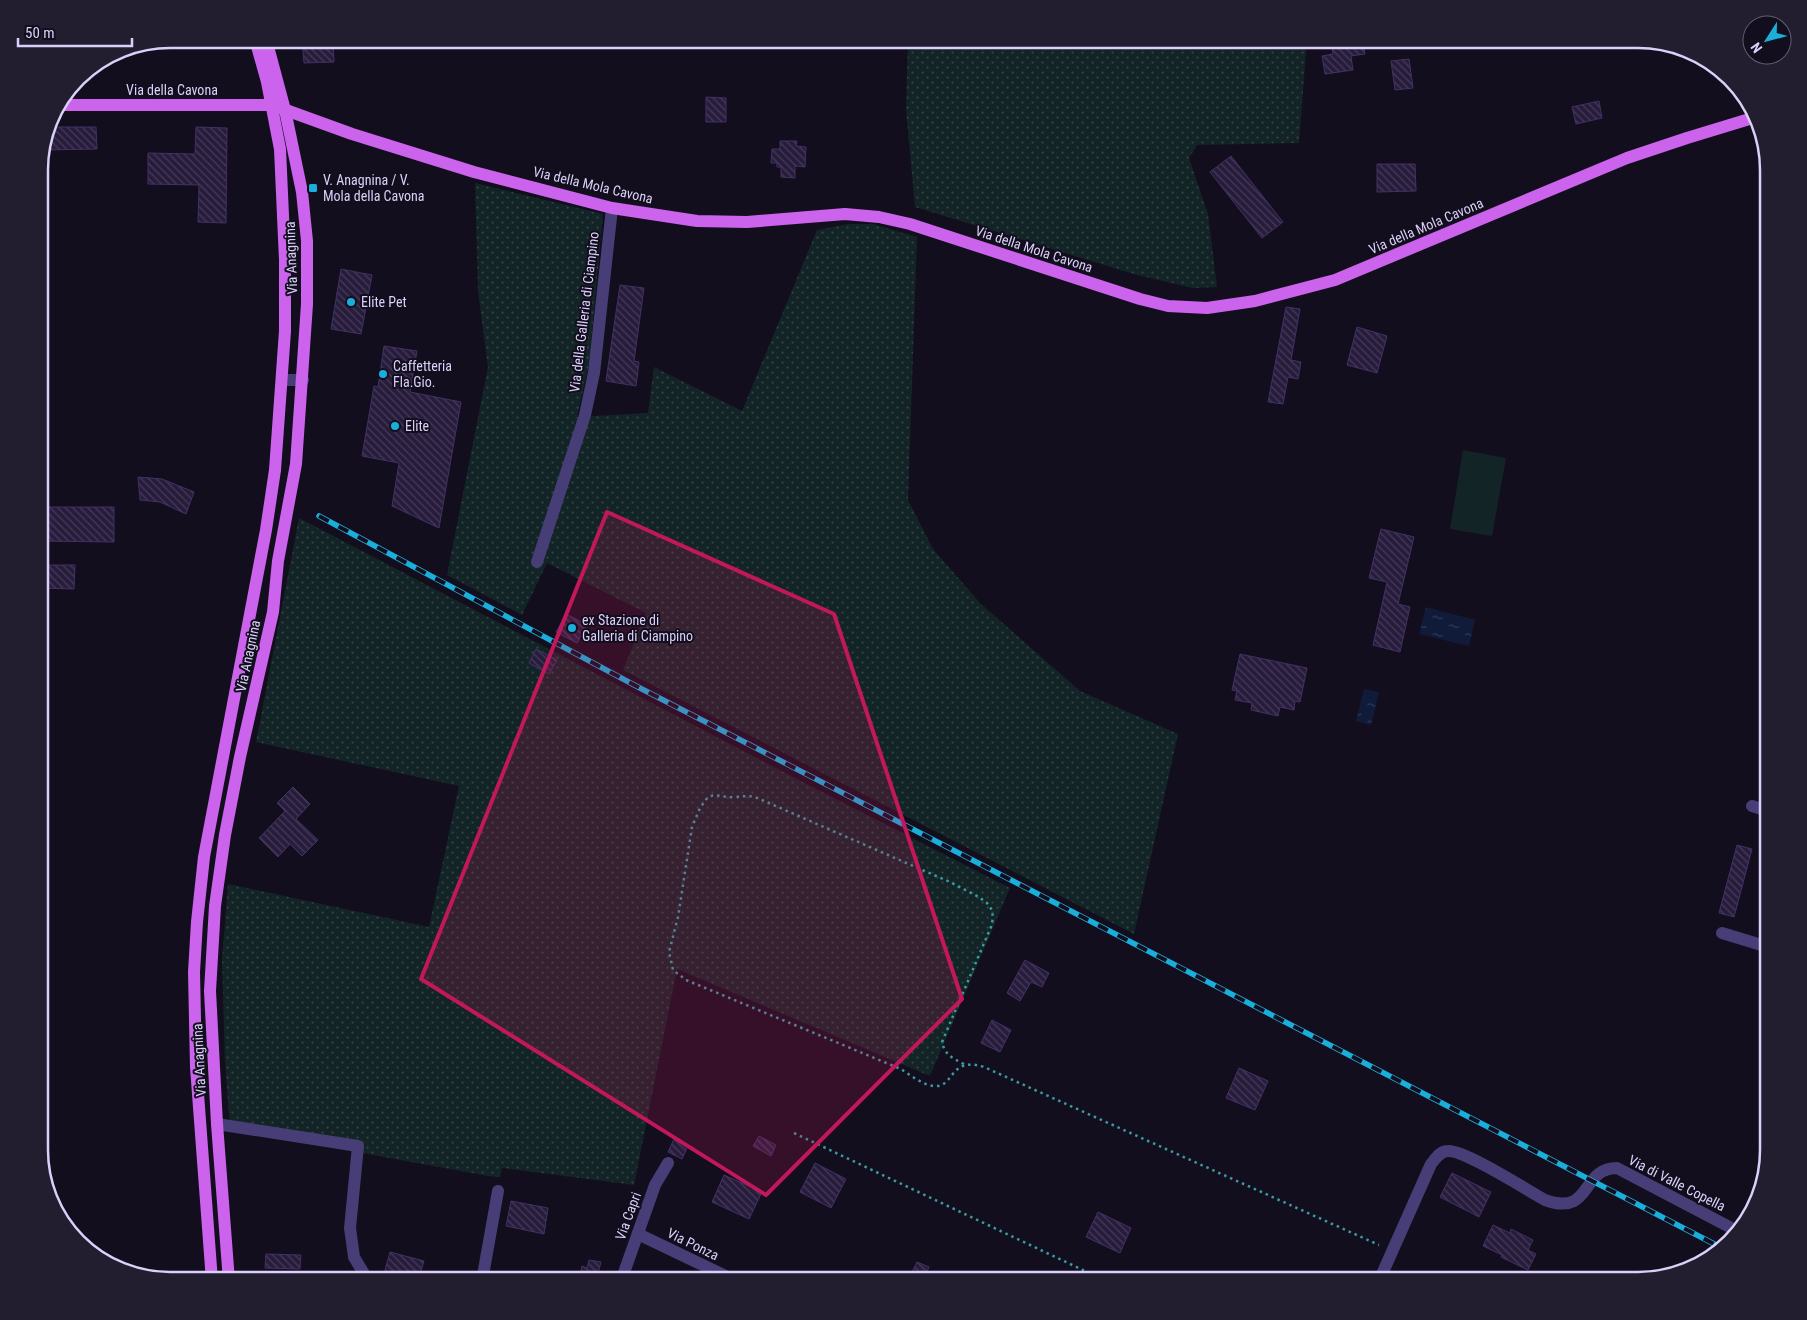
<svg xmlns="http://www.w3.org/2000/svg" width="1807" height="1320" font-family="'Roboto Condensed',sans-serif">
<defs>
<pattern id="grass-dots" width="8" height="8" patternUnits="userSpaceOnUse" patternTransform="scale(1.25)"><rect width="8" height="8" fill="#122426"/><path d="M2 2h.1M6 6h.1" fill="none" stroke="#344346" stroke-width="1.8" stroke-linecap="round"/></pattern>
<pattern id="water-ripples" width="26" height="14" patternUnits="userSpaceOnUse" patternTransform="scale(1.25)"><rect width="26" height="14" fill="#101b3a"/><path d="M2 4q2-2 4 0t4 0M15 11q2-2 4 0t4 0" fill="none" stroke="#323b57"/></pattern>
<pattern id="building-back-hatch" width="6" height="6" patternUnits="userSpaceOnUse" patternTransform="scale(1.25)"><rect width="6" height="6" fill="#271c3c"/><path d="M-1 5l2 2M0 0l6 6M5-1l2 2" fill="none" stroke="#463c59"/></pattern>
</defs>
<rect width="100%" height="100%" fill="#130e1d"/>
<!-- grass -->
<g fill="url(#grass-dots)">
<polygon points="908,39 1307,39 1299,143 1197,145 1189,158 1208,214 1217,287 1193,288 1137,275 915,207 906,110"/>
<polygon points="475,183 603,214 589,364 577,417 648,413 654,367 742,411 817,230 848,224 873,224 917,237 908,500 933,549 980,603 1080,691 1178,734 1134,934 623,670 646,613 547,563 522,615 447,575 488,367 478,291"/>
<polygon points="299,518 795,778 1010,888 930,1076 677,969 634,1185 502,1168 500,1177 488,1176 230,1129 225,1062 222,960 228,884 429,927 459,786 256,742"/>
</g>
<!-- pitch -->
<polygon fill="#122426" points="1463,450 1506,458 1492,536 1450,529"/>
<!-- water -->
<g fill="url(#water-ripples)">
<polygon points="1426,607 1475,620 1469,646 1419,634"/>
<polygon points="1364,689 1379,692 1371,725 1356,721"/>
</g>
<!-- building -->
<g fill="url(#building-back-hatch)" stroke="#423165">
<polygon points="302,39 333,39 334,62 304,63"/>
<polygon points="1331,39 1363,39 1365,54 1351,56 1353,70 1325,74 1322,56 1333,54"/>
<polygon points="1409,59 1413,88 1395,90 1391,61"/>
<polygon points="706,97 726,98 726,122 706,122"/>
<polygon points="1599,101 1602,118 1576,124 1572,107"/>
<polygon points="48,127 96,127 97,149 45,150 45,141"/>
<polygon points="196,127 227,128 226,223 198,222 199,185 148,184 148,153 195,154"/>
<polygon points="780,141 797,141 796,146 806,147 805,167 795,166 795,178 781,177 781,167 777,167 777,163 771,163 772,149 780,149"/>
<polygon points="1231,156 1283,222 1262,238 1210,172"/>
<polygon points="1377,164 1415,164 1416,191 1377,192"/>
<polygon points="341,269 372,275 361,334 331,329"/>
<polygon points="620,285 644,288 634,361 639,362 636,386 606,381"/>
<polygon points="1286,307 1300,309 1291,360 1301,362 1298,379 1288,377 1283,404 1268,402"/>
<polygon points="1357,327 1387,336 1377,373 1347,365"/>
<polygon points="384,346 417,351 410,392 461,402 439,528 392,506 399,463 362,456 374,386 378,387"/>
<polygon points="138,477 162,479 194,492 186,514 160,502 140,500"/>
<polygon points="39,507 114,507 114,542 39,541"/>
<polygon points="1381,529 1414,537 1398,604 1410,607 1400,652 1373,645 1387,582 1369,578"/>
<polygon points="39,565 75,565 74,589 39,588"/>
<polygon points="566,614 587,625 577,643 556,632"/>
<polygon points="536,649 557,660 549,674 529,663"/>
<polygon points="1240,654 1307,668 1300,702 1295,701 1294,710 1280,707 1278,716 1251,710 1252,703 1235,700 1237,691 1232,690"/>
<polygon points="293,787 310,804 296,819 318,840 302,856 290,844 278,857 259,838 285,811 277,803"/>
<polygon points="1737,845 1752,849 1734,917 1719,913"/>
<polygon points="1025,960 1049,973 1042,987 1031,982 1020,1001 1007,993"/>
<polygon points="992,1020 1011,1030 1000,1052 981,1043"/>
<polygon points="1239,1068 1268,1081 1255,1110 1226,1098"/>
<polygon points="759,1136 776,1145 771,1156 753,1146"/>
<polygon points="674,1139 688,1146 682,1159 668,1152"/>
<polygon points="815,1163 846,1179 831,1208 800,1192"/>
<polygon points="1452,1173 1491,1192 1479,1217 1440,1197"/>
<polygon points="724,1175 762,1192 749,1219 712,1202"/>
<polygon points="511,1201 548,1208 544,1234 506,1226"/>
<polygon points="1098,1212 1131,1228 1120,1253 1086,1237"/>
<polygon points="1493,1225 1510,1233 1511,1229 1533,1240 1528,1250 1536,1254 1528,1270 1501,1257 1502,1255 1483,1246"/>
<polygon points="390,1252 424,1261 418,1281 382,1281"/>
<polygon points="266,1254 301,1255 300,1269 265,1268"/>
<polygon points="589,1260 601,1262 596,1281 579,1281 582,1266 587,1268"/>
<polygon points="917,1262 929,1267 924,1278 912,1272"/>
</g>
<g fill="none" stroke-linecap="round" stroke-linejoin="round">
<!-- path -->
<g stroke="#3b9ba2" stroke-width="2.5" stroke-dasharray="2.5 4" stroke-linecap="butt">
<path d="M964,1064C952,1058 945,1055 942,1042L991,927L993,918L992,910L987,903L979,897L950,882L755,797C747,795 741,797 733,797C723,798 718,793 708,797L700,808L692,827L678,917L669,952L673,970L686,980L901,1069C910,1075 919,1082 929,1085C956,1093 946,1055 984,1067L1379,1245"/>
<polyline points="794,1133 1106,1281"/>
</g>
<!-- minor -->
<g stroke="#483e77" stroke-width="12">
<polyline points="283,380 303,380"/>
<polyline points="537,562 585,415 594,373 612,208"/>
<polyline points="1752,806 1768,811"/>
<polyline points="1722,933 1768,947"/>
<polyline points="217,1124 358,1146 350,1228 354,1257 367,1279"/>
<polyline points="638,1234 736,1281"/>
<polyline points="482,1281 498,1191"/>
<polyline points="621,1281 655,1185 668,1163"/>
<path d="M1379,1281L1431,1164C1436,1158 1440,1151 1448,1151C1465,1150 1527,1190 1545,1200C1593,1217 1580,1168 1617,1168L1739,1232"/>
</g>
<!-- major -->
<g stroke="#cb63ed" stroke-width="12">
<polyline points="57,105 272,105 352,134 474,172 612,208 697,221 747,222 845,214 879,217 910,224 1140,299 1168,306 1207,308 1255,301 1335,280 1627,158 1687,138 1756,117"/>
<polyline points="212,1281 196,1067 194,972 197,922 204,857 266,530 275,470 285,331 285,260 280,149 267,82 255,39"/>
<polyline points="229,1281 217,1124 210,991 215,906 225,835 240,757 273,612 278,561 296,464 307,304 307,241 302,192 285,110 266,39"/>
</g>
<!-- rail casing -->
<g stroke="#1aafdb" stroke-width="5.5">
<polyline id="rail" points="319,516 638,687 1720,1247"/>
</g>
<!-- rail -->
<use href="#rail" stroke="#130e1d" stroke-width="4" stroke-dasharray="11" stroke-linecap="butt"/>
</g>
<!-- marked area -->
<path fill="#c2185b" fill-opacity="0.2" stroke="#c2185b" stroke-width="4" stroke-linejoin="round" d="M607,512L834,614L962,999L766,1195L421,979Z"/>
<!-- markers -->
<g fill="#1aafdb" stroke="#130e1d" stroke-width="2">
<rect x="308" y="183" width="10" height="10" rx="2.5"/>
<circle cx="351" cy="302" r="5"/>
<circle cx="383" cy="374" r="5"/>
<circle cx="395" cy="426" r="5"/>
<circle cx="572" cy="628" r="5"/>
</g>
<g text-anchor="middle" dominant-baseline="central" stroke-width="4" stroke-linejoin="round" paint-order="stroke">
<!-- street labels -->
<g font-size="14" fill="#dad0f9" stroke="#130e1d">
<text x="172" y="90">Via della Cavona</text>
<text transform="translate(593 185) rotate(13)">Via della Mola Cavona</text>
<text transform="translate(1426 226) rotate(-23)">Via della Mola Cavona</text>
<text transform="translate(1034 249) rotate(18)">Via della Mola Cavona</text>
<text transform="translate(291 258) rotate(-92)">Via Anagnina</text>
<text transform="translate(584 312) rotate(-83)">Via della Galleria di Ciampino</text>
<text transform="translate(248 656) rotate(-78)">Via Anagnina</text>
<text transform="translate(199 1060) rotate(-93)">Via Anagnina</text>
<text transform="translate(1677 1183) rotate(27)">Via di Valle Copella</text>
<text transform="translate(628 1216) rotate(-70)">Via Capri</text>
<text transform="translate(693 1244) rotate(26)">Via Ponza</text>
</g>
<!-- poi labels -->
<g font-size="14" fill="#dad0f9" stroke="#130e1d" text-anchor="start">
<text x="323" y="180">V. Anagnina / V.<tspan x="323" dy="16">Mola della Cavona</tspan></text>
<text x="361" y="302">Elite Pet</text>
<text x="393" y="366">Caffetteria<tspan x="393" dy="16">Fla.Gio.</tspan></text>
<text x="405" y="426">Elite</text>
<text x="582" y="620">ex Stazione di<tspan x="582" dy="16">Galleria di Ciampino</tspan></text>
</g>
</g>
<!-- crop -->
<path d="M0 0H1807V1320H0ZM170 48H1638A122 122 0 0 1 1760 170V1150A122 122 0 0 1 1638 1272H170A122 122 0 0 1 48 1150V170A122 122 0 0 1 170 48Z" fill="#231e2f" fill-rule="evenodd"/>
<path fill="none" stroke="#dad0f9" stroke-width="2.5" d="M170 48H1638A122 122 0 0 1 1760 170V1150A122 122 0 0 1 1638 1272H170A122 122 0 0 1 48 1150V170A122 122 0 0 1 170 48Z"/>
<!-- north arrow -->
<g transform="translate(1767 40) rotate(234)"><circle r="24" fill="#130e1d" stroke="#635c75"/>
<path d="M0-4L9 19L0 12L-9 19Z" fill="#1aafdb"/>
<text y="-8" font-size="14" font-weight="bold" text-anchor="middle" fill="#dad0f9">N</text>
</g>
<!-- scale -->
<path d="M18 38v8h114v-8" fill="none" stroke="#dad0f9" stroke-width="2.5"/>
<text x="25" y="38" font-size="15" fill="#dad0f9" stroke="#130e1d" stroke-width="4" paint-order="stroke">50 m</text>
</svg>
